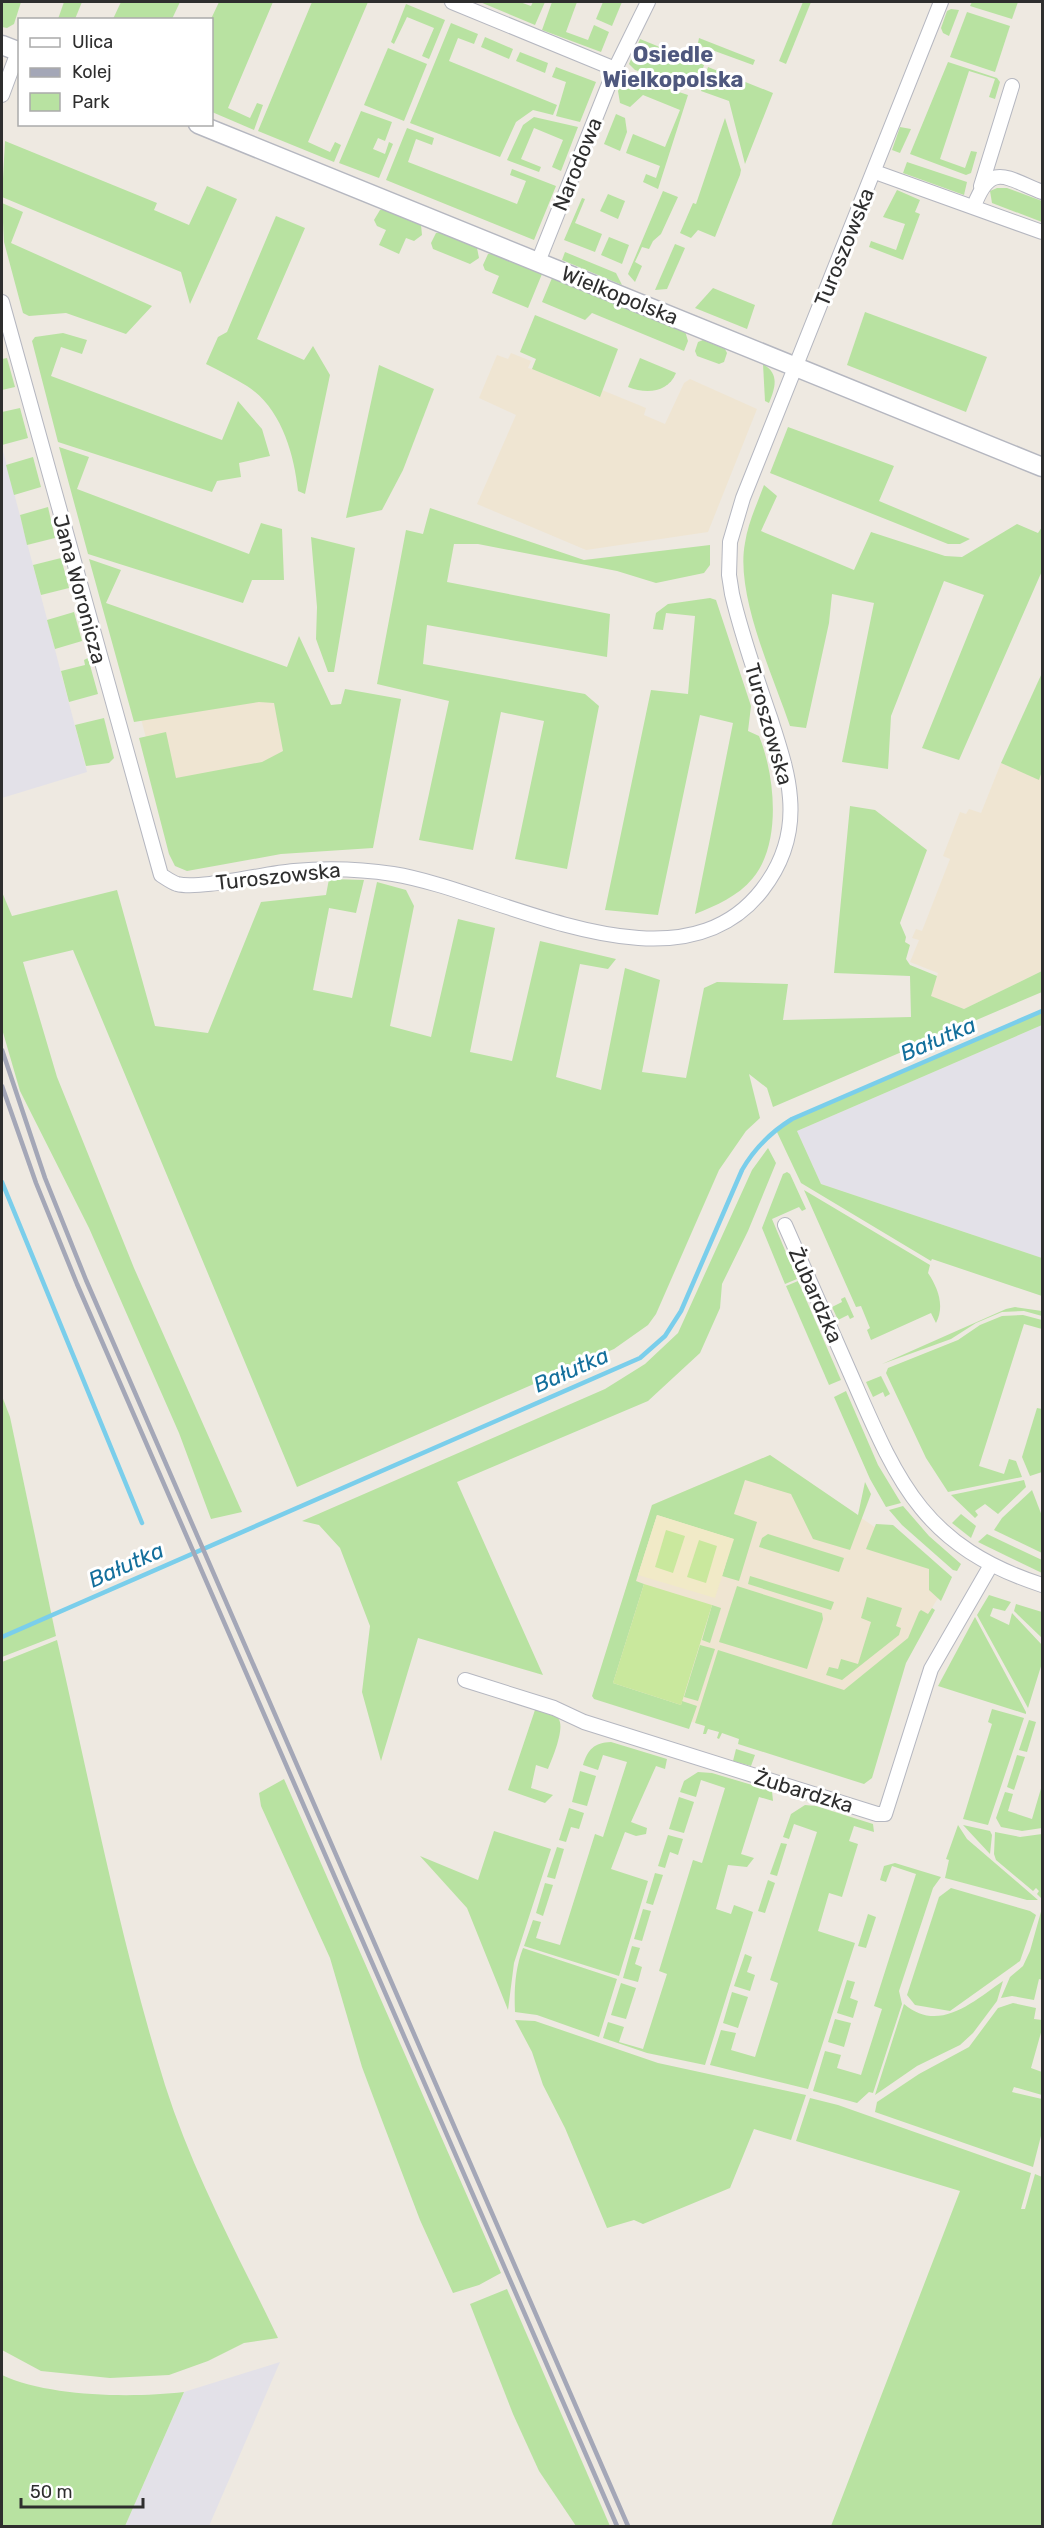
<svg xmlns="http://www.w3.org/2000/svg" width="1044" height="2528" font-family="Rubik,sans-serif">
<rect width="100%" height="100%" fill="#eee9e1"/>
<!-- industrial -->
<g fill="#e3e1e8">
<polygon points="2,447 87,772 2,798"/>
<polygon points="1042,1025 1042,1258 821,1184 797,1131"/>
<polygon points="280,2362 209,2526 125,2526 184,2392"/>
</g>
<!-- education -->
<g fill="#efe5d2">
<polygon points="511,353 531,361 528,368 532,369 599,397 602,390 646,408 644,415 665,424 684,383 690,379 757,409 708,532 586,550 477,504 516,415 479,398 497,355 508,359"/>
<polygon points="252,694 297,704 323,834 174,844 140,715"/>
<polygon points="1001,763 1039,779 1042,771 1042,971 964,1009 930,996 938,973 910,962 919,940 912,938 916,929 922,931 950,859 943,856 960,812 966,814 969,809 981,813"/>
<polygon points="770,1455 950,1579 901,1657 826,1764 594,1691 652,1505"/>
</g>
<!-- green -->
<g fill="#b8e2a1">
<polygon points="2,2 21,2 14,24 7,28 2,27"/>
<polygon points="64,2 82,2 75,19 58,19"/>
<polygon points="121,2 180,2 172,19 113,19"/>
<polygon points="219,2 273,2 228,108 250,118 257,103 263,105 254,130 212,112 211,19"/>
<polygon points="312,2 368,2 308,142 330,152 335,142 341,145 334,162 258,131"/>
<polygon points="480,2 520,2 531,6 533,2 545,2 535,25"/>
<polygon points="552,2 577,2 566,32 588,40 594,25 609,32 601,52 542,30"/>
<polygon points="603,2 622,2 612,26 596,19"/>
<polygon points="803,2 811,2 786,64 779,61"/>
<polygon points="972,2 1018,2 1012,19 970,6"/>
<polygon points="406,4 445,20 429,59 422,56 434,28 407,17 394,44 391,42"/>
<polygon points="951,9 959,10 949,36 943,33 941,28 947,11"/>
<polygon points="967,12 1010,26 995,72 950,57"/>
<polygon points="451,23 478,34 474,44 458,38 449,61 557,105 553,115 533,110 516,122 500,157 410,123"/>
<polygon points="485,37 513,49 509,59 481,47"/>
<polygon points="699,38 755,60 753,65 701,46 698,43"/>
<polygon points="640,39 704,65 696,90 635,70 629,64"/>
<polygon points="388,48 427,64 404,121 364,105"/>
<polygon points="520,52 548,63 545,73 516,61"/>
<polygon points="948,62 997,78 1000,82 995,99 989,97 995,79 969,71 940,159 965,168 971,151 977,152 971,173 966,175 910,154"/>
<polygon points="556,67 596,82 580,122 556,116 566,82 552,77"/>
<polygon points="708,67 773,93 745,164 729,101 701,91"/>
<polygon points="633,77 688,95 658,189 643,182 646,174 656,178 660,166 626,153 633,134 665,147 680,110 643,95 630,107 620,103 618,91 623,78"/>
<polygon points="361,111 392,122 385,141 378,138 373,149 385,154 389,142 393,144 379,178 339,163"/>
<polygon points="616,114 625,118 627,132 620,151 604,144"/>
<polygon points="534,117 578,127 561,171 552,167 563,140 534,128 521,159 541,167 539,172 507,160 523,125"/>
<polygon points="725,118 741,170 740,175 715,237 698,230 691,238 680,233 693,203 696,204"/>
<polygon points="900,127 911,129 900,153 892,150"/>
<polygon points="407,128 434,138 432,145 416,139 408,162 517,204 526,181 510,175 512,169 556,186 534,240 386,180"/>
<polygon points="5,141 157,203 154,210 189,225 207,186 237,199 190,304 181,272 2,197"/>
<polygon points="907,162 967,182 964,195 903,173"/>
<polygon points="997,188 1007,188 1042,201 1042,222 992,203 990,191"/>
<polygon points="897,190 920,200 915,212 920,214 903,260 869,247 871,241 896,250 905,224 883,217"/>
<polygon points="663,191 678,197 661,234 653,241 649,249 642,247 635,262 642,266 635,282 628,274"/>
<polygon points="608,194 625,201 618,219 600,211"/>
<polygon points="582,198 585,199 575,223 602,234 595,252 564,240"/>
<polygon points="2,203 23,212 11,243 152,306 126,334 66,313 29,316 23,313 4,242"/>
<polygon points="380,210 385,210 421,225 422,235 414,241 406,238 399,254 379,245 386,230 377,226 374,220"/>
<path d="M276,216L305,228L257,339L304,360L313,346L330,375L305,494L298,491C294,453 281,408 247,386C234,378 220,371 206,364L218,337L227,332Z"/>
<polygon points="436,233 442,233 477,248 479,258 470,264 433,249 431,243"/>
<polygon points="609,237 629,245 622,264 601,255"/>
<polygon points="675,244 685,248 667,289 655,290"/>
<polygon points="565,252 616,273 622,285 562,260"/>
<polygon points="493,253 542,274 528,308 492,293 499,276 485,270 483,265 488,254"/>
<polygon points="552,278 685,331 688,341 684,351 592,313 585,320 542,302"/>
<polygon points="713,288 755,305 747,329 695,308"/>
<polygon points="865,312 987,357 966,412 847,365"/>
<polygon points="535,315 618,349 600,397 532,369 536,359 520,352"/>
<polygon points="63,333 87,340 82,354 61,347 51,376 222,440 238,401 262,429 270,456 239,463 241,477 217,481 212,492 58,442 32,341 35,337"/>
<polygon points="703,340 725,349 727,353 724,362 719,364 697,356 695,351 698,342"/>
<polygon points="7,358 15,387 2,390 2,359"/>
<path d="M640,358L676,373C668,393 646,394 628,387Z"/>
<path d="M763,364C780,374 775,388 769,403L765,401Z"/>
<polygon points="379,365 434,389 403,470 382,510 346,518"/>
<polygon points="20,408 28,438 2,445 2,412"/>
<polygon points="788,427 894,466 879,501 970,539 960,544 948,544 770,473"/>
<polygon points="59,447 89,457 77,489 249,554 261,523 282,529 284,580 252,580 243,603 88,554"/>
<polygon points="33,457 41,487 14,495 6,465"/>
<path d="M764,485L777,496L761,531L854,570L871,532L945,556L962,557L1017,524L1038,533L1042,527V571L959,760L922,748L984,595L944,581L891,716L888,769L842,762L874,603L832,594L829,623L806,728L790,726C773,676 735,594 745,543C748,523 757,504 764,485Z"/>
<polygon points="48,507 55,538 27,545 20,515"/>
<polygon points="430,508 584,560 710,545 710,565 704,573 656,583 617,571 478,544 454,544 447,582 610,614 607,657 427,625 423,664 585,694 599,706 567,869 515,859 544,721 501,712 473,850 419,840 449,701 377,684 406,530 423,534"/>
<polygon points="311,537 355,548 334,672 328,672 316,639 317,607"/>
<polygon points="61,558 69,588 41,595 33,565"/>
<polygon points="89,559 121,570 106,603 287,667 299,636 331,705 341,704 345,689 401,699 373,848 281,854 187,871 175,866 169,854 139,738 166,732 176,778 262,762 283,751 274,703 259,702 134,722"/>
<path d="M710,598L716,600L751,706L748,731L759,736C775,775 782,843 753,878C737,897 717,905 695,914L733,723L700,715L658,915L605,910L651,690L688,694L695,616L666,613L663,630L653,629L656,613L668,604Z"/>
<polygon points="74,612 82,641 55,649 47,620"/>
<polygon points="88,658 98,694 69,702 61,671 85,665 84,660"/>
<polygon points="1042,673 1042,771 1039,780 1001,763"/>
<polygon points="104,718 114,758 109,763 86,766 75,725"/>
<polygon points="850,806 875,810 927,850 900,923 906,937 905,942 910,945 906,959 910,965 937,976 931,996 964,1009 1042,971 1042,992 773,1107 767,1088 749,1074 760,1118 746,1131 719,1170 656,1314 648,1325 614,1349 297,1487 73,950 23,962 57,1077 134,1268 242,1512 211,1519 179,1433 89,1228 20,1091 2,1029 2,892 12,916 117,890 155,1026 208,1033 261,902 326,895 329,879 364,880 356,913 329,908 313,990 352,998 377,882 406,890 414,906 390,1026 431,1037 458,919 495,928 470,1052 512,1061 540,941 616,959 608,969 580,964 556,1077 601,1090 625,968 660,980 642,1072 686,1078 704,988 717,982 788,984 783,1020 911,1017 910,976 834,973"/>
<polygon points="1042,1011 1042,1025 797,1131 821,1184 1042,1258 1042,1296 932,1259 931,1261 801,1183 776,1130 792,1119"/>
<polygon points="768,1148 776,1163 748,1231 722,1284 720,1308 700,1353 648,1401 457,1482 543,1675 418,1638 381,1761 362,1692 370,1626 340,1548 319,1525 302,1521 605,1389 645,1364 678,1333 752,1170"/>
<polygon points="787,1172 790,1174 806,1209 802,1211 799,1207 772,1219 797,1279 785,1284 762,1228 783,1174"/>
<path d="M804,1190L930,1265L928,1273C938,1288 945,1306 936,1323L931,1313L871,1340L867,1330L870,1328L861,1306L856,1307Z"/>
<polygon points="798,1281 841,1380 829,1385 786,1286"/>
<polygon points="845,1297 854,1317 850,1319 848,1315 838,1320 832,1307 842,1302 841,1299"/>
<polygon points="1015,1307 1042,1311 1042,1316 1024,1311 1002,1312 976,1323 951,1339 882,1364 1006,1309"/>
<polygon points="1023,1315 1042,1320 1042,1329 1024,1324 979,1466 1004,1474 1009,1459 1016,1461 1022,1477 948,1492 926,1458 886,1373 888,1368 958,1340 980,1325 1002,1316"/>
<polygon points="881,1376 890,1394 885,1397 883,1392 873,1397 866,1382"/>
<polygon points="846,1391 878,1465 901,1503 886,1507 870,1479 834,1397"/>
<polygon points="2,1396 10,1417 56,1636 2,1657"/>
<polygon points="1037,1408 1042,1409 1042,1472 1030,1476 1022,1457"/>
<polygon points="770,1455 858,1515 865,1482 871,1494 850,1550 813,1539 791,1494 745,1480 734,1514 757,1522 739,1581 722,1576 733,1539 657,1515 636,1581 644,1584 613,1683 681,1705 682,1701 697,1706 689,1729 594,1699 592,1696 652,1505"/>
<polygon points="1024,1480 1026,1487 998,1514 985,1504 975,1511 978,1515 975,1518 951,1495"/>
<polygon points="1032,1490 1042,1516 1042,1553 994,1530 1002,1518"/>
<polygon points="903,1506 929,1536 961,1564 957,1571 953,1570 902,1525 889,1510"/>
<polygon points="961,1514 976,1526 971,1538 952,1523"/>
<polygon points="876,1524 893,1525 952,1577 941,1601 929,1590 929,1569 866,1549"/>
<polygon points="768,1534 844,1558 839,1572 759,1547 762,1538"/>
<polygon points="987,1534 1042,1560 1042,1573 978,1542"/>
<polygon points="750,1576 834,1602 831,1610 748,1584"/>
<polygon points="737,1586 822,1613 823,1619 807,1669 719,1642"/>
<polygon points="989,1595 1011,1602 1005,1611 993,1608 990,1616 1009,1625 1012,1613 1042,1645 1042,1663 1028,1708 977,1615"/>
<polygon points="867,1597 902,1608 896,1626 901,1628 899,1635 842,1680 826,1675 829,1667 838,1669 841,1659 858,1664 871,1622 861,1618"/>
<polygon points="1016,1604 1042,1612 1042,1638 1014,1611"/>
<polygon points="712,1605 721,1608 710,1643 702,1640"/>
<polygon points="932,1608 935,1610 906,1663 872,1778 864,1784 738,1744 739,1739 722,1733 719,1739 717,1738 719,1732 708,1729 706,1734 703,1734 705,1726 695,1723 718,1650 844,1690 908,1638 919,1612 921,1610 928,1614"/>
<polygon points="975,1617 1026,1712 1026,1714 938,1686"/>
<path d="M57,1640C91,1788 120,1940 165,2085C193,2173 238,2255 278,2338L244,2343L208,2361L169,2375L110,2378L41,2371L2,2350V1662Z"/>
<polygon points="700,1645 715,1649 698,1701 684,1697"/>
<path d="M536,1707C542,1710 553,1713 558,1718C566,1727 552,1759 548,1769L536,1765L531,1788L553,1795L545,1803L508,1790Z"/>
<polygon points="992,1709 1024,1718 988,1825 963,1819 992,1724 988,1722"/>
<polygon points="1029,1720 1036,1722 1027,1752 1019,1750"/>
<path d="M611,1742L667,1759L665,1769L656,1766L631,1822L647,1828L646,1834L636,1836L625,1832L611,1869L648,1881L619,1976L524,1946L533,1920L541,1922L536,1938L560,1945L595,1834L603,1837L627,1762L603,1755L598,1770L583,1765C588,1749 594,1743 611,1742Z"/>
<polygon points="736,1749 755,1755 751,1766 733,1761"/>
<polygon points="1017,1755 1025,1757 1014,1790 1007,1787"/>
<polygon points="580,1771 596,1776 587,1806 572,1802"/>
<polygon points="698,1772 712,1773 772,1791 773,1801 759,1797 741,1854 754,1858 747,1867 728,1865 716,1909 731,1914 734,1905 753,1912 705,2065 647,2053 603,2038 608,2022 624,2027 619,2042 643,2049 667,1974 659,1971 693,1860 702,1863 725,1788 701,1780 696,1797 680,1792 684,1781"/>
<polygon points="284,1779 501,2273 479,2285 453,2293 420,2220 383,2123 362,2067 330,1958 261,1806 259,1793"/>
<polygon points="1042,1785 1042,1828 1022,1831 1001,1827 996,1818 1005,1792 1013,1794 1008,1811 1032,1819"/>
<polygon points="679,1797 694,1802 684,1833 669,1829"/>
<polygon points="805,1805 816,1806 873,1824 874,1832 854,1826 849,1841 858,1844 842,1897 829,1893 818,1931 855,1943 808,2089 710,2065 721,2030 736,2033 731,2050 755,2057 778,1983 770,1980 817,1832 794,1824 789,1839 783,1837 791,1814"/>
<polygon points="569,1808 584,1813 579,1829 571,1827 566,1842 559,1840"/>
<polygon points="958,1825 967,1839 1038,1900 1027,1900 945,1878 949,1860 946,1859"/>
<polygon points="963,1825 990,1831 992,1835 990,1854"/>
<polygon points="494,1831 551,1849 514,1963 508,2010 467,1908 420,1856 478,1880"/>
<polygon points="995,1832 1020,1837 1042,1834 1041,1898 1037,1894 1039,1891 1036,1888 1033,1891 996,1860 994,1854"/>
<polygon points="668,1835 683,1839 678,1855 670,1852 665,1868 658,1866"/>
<polygon points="781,1843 787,1844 777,1876 770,1874"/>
<polygon points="557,1847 564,1849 555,1879 547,1877"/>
<polygon points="895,1863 941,1877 933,1888 899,1991 902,2004 873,2093 869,2092 857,2103 813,2091 825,2051 841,2055 837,2068 861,2075 882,2009 874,2006 916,1874 892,1866 886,1882 880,1880 884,1866"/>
<polygon points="655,1873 663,1875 653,1905 646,1903"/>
<polygon points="768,1880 775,1883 765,1913 758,1911"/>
<polygon points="545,1883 553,1885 543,1916 536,1913"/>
<polygon points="951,1888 1030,1911 1036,1915 1020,1961 950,2011 915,2005 907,1995 939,1897"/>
<polygon points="1042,1908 1042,1980 1039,1979 1034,2000 1012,1996 1001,1998 1010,1977 1023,1966 1030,1951"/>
<polygon points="643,1909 651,1911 642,1941 634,1939"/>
<polygon points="868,1914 876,1917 866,1948 858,1946"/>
<polygon points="632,1946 640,1948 635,1964 642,1967 638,1982 623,1978"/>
<path d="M523,1948L617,1979L599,2037L537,2015L515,2012C514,1990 515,1969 523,1948Z"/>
<polygon points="745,1954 752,1957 747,1972 755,1975 750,1991 734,1986"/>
<polygon points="847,1980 855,1982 850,1998 858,2001 853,2018 837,2013"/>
<path d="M1003,1981L997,2001L973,2033L960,2045L917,2066L875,2095L904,2004C939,2034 974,2001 1003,1981Z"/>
<polygon points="621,1983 636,1988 626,2019 611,2015"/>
<polygon points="732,1992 748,1997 738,2028 723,2023"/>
<polygon points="1013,2003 1036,2008 1034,2019 1042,2020 1042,2029 1031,2068 1042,2072 1042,2095 1014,2087 1012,2092 1042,2099 1042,2132 1033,2167 875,2112 877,2102 919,2074 969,2047 998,2008"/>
<polygon points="835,2019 851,2023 844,2047 828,2042"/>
<polygon points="515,2020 535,2021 658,2063 806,2095 791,2140 754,2129 730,2188 643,2224 634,2220 607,2228 565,2128 543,2085 532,2052"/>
<polygon points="810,2098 838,2105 1031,2173 1021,2209 1025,2209 1035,2174 1042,2177 1042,2526 831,2526 960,2191 796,2141"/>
<polygon points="507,2289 610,2526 576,2526 539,2471 513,2414 470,2304"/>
<path d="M2,2375C49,2397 132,2398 184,2392L125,2526H2Z"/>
</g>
<!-- sand -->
<polygon fill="#f1eac7" points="657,1515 734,1539 715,1598 638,1575"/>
<!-- pitch -->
<g fill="#c9e89d">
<polygon points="666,1530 685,1536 673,1573 655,1567"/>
<polygon points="699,1540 717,1546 706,1583 687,1577"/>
<polygon points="644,1584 712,1605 681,1705 613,1683"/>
</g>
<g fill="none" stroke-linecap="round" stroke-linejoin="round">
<!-- stream -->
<g stroke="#7aceeb" stroke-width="4.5">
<polyline points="2,1182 142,1523"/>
<path d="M2,1637L640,1358L665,1336L681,1311L742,1170C754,1149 771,1132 792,1119L1042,1011"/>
</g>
<!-- minor casing -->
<g stroke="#b5b7c0" stroke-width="16">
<g id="minor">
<polyline points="452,2 615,69"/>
<polyline points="2,95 18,52"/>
<polyline points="875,172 1042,232"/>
<polyline points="981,186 1012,86"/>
<path d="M974,206C991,161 1006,178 1042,192"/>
<polyline points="538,262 615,69 648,2"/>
<path d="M2,302L161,875C166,878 171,882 177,884C200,890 266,873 294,871C328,868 360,869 393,874C499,891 676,1000 762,890C783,863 793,833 790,798C788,771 779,746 771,720C757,679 742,637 732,594L729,575L730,542L743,498L941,2"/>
<path d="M785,1225C807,1275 829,1325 851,1375C898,1483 923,1546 1042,1585"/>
<polyline points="465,1680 554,1708 584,1722 877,1814 885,1814 931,1669 991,1565"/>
</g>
</g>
<!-- tertiary casing -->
<g stroke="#b5b7c0" stroke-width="21">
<g id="tertiary">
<polyline points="2,45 20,52"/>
<polyline points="198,124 1042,467"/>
</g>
</g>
<!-- minor -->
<use href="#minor" stroke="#fff" stroke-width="14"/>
<!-- tertiary -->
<use href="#tertiary" stroke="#fff" stroke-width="18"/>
<!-- rail -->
<g stroke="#a4a7b7" stroke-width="4.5">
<polyline points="2,1050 45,1178 86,1280 628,2526"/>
<polyline points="2,1086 36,1183 77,1284 617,2526"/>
</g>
</g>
<g text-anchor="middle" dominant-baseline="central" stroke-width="6" stroke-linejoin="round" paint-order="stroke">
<!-- street labels -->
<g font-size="21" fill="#2e2e2e" stroke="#fff">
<text transform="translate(577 164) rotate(-68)">Narodowa</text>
<text transform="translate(844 247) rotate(-68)">Turoszowska</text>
<text transform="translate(620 295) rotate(22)">Wielkopolska</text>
<text transform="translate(80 589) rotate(75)">Jana Woronicza</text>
<text transform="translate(769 724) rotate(74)">Turoszowska</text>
<text transform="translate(278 876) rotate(-6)">Turoszowska</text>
<text transform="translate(816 1295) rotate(66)">Żubardzka</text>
<text transform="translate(804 1791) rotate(17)">Żubardzka</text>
</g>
<!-- neighbourhood labels -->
<g font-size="22" font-weight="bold" fill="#4f587e" stroke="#fff">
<text x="673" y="54">Osiedle<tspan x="673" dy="25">Wielkopolska</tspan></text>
</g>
<!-- water labels -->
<g font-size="22" font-style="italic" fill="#136f9c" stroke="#fff">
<text transform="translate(938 1039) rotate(-23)">Bałutka</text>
<text transform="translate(571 1370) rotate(-24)">Bałutka</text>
<text transform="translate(126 1565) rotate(-24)">Bałutka</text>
</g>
</g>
<!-- border -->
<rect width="1044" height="2528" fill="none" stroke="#2e2e2e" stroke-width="6"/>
<!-- legend -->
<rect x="18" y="18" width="195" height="108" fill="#ffffff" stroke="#ababab" stroke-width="1.5"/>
<rect x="30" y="38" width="30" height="9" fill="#ffffff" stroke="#ababab" stroke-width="1.5"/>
<text x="72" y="48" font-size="18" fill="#2e2e2e">Ulica</text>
<rect x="30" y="68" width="30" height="9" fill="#a4a7b7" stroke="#ababab" stroke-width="1.5"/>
<text x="72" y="78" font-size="18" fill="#2e2e2e">Kolej</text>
<rect x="30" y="93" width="30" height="18" fill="#b8e2a1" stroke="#ababab" stroke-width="1.5"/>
<text x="72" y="108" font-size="18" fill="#2e2e2e">Park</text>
<!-- scale -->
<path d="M21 2498v9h122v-9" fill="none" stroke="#2e2e2e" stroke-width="3"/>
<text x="30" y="2498" font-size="18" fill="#2e2e2e" stroke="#ffffff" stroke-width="4.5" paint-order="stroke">50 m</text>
</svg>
